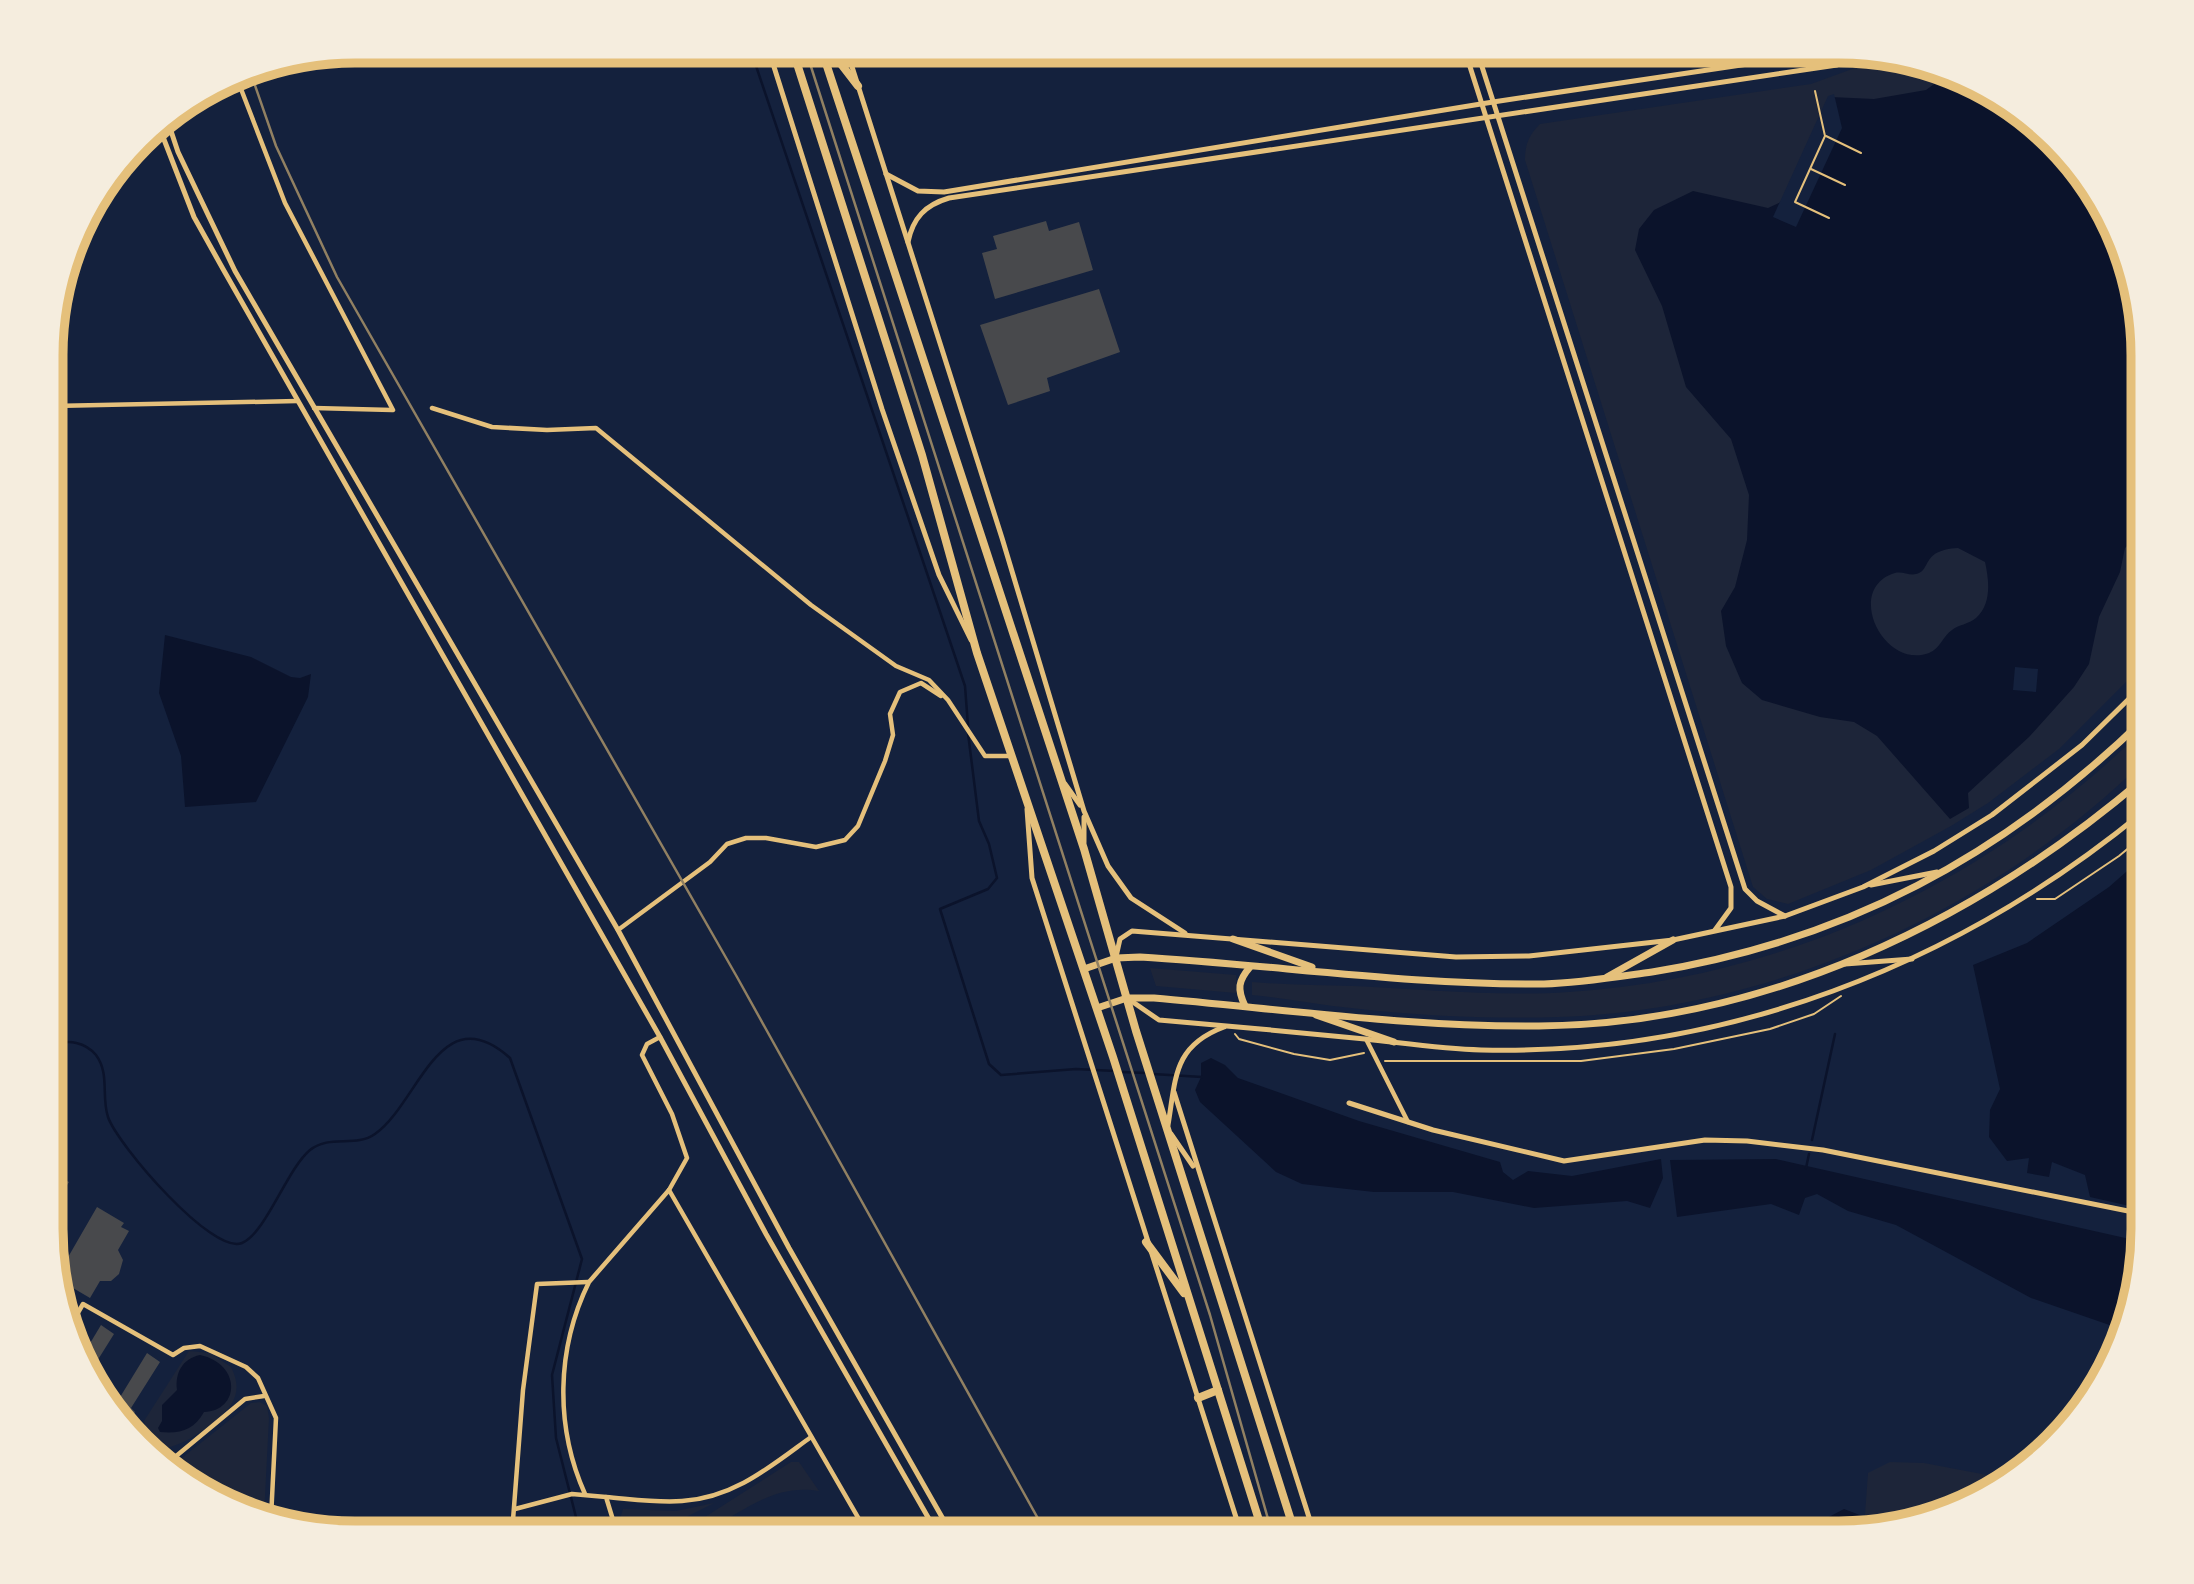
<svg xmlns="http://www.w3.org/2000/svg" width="2194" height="1584" font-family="Karla,sans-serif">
<rect width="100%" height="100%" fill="#14213d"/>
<!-- green -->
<g fill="#1d2539">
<path d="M1885,57L1937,67L2025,114L2112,220L2143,335V665L2059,749L1988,803L1951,826L1871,870L1788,904L1767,899L1753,887L1525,160C1525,144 1529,135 1540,124L1811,84Z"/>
<path d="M2143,730V762C1990,912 1773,1010 1558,1017C1489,1019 1419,1016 1351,1008C1318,1005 1285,998 1252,995V982C1286,985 1319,985 1353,986C1424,989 1497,997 1569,992C1787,978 1988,882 2143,730Z"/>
<polygon points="1150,968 1236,975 1236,993 1156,986"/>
<path d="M189,1351L210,1353L231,1367C236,1377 239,1388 234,1399C226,1418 181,1449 162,1448L146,1429L144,1421Z"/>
<polygon points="260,1402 267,1406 269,1418 264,1516 239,1510 168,1469 251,1403"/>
<path d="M791,1462H799L819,1491C758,1481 731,1533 680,1533Z"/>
<polygon points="1890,1462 1924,1463 2003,1478 1974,1502 1864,1528 1868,1473"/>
<polygon points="714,1503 678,1521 665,1533 622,1533 619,1522 623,1509 676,1511"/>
</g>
<!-- water -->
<g fill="#0b132b" fill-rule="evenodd">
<path d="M1949,73L2025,114L2112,220L2143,335V531L2125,548L2120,572L2099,617L2089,664L2074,687L2029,737L1968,793L1969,808L1950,819L1877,736L1854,722L1820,717L1762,700L1742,683L1726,646L1721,611L1735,587L1747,540L1749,495L1731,439L1686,387L1662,306L1635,250L1639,229L1654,210L1693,191L1768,208L1783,201L1831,97L1874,99L1926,90ZM1958,548L1985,562C1989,580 1992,604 1976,618C1969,624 1958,625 1952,630C1943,636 1940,649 1929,653C1883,670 1844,588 1895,573C1902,571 1910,576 1916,574C1932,571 1920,550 1958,548Z"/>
<polygon points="165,635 251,657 291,677 300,678 311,674 308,697 256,802 185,807 181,756 159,693"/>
<polygon points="2143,857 2143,1209 2090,1197 2085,1175 2052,1162 2049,1177 2027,1173 2029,1158 2007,1161 1989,1137 1990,1110 2000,1089 1973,965 2027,943 2109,887"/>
<polygon points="1211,1058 1225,1065 1238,1078 1359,1121 1500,1162 1503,1172 1513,1180 1528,1171 1572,1176 1661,1159 1663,1178 1650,1208 1627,1201 1534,1208 1453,1192 1374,1192 1302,1184 1276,1172 1200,1102 1195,1090 1201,1077 1201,1063"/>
<polygon points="1776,1159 2143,1242 2124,1330 2031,1298 1896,1225 1848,1211 1817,1194 1805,1198 1799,1215 1771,1204 1677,1217 1670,1160"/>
<path d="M200,1355C242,1364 240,1411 204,1412C194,1430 180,1434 160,1432L158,1428L162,1421V1405L177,1390C175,1373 182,1359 200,1355Z"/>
<polygon points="1844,1509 1865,1517 1864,1528 1840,1533 1819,1533 1823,1520"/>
</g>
<!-- pier -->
<g fill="#14213d">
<polygon points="1834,94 1842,128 1796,227 1773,217 1828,96"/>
<polygon points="2015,667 2038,669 2036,692 2013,690"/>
</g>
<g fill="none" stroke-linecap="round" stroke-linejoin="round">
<!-- stream -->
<g stroke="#0b132b" stroke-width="2.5">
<polyline points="751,51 965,686 968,726"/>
<polyline points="968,733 979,821 989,844 997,878 988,889 940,909 989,1064 1001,1075 1076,1069 1115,1071"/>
<path d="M53,1046C68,1038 86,1043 96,1055C110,1074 101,1096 108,1117C117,1144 213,1256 242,1243C266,1233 287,1169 310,1150C330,1134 355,1148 375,1134C419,1103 440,995 510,1058L582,1259L552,1375L556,1438L580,1533"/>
<polyline points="1121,1072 1146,1073"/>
<polyline points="1153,1074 1202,1077"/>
<polyline points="1812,1140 1835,1034"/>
<polyline points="1806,1168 1809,1154"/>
</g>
</g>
<!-- building -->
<g fill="#48494c">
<polygon points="1046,221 1049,231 1079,222 1093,270 995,299 982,253 997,249 993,236"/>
<polygon points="1099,289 1120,352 1047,378 1050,391 1008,405 980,325"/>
<polygon points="53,1174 69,1182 53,1207"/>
<polygon points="97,1207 124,1223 121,1227 129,1231 118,1250 123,1260 119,1274 111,1281 100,1281 90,1298 56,1278"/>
<polygon points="101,1325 114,1334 89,1374 83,1355"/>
<polygon points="147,1353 160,1362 131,1408 135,1412 128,1423 114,1407"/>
</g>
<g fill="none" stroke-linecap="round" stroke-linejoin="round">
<!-- path -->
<g stroke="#e5c07b" stroke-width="2">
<polyline points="1815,91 1825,136 1795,202 1829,218"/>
<polyline points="1826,136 1861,153"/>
<polyline points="1811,169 1845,185"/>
<polyline points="2037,899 2055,899 2119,856 2143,836"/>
<polyline points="1235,1034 1239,1039 1294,1054 1330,1060 1364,1053"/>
<polyline points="1385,1061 1581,1061 1674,1049 1770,1029 1814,1014 1841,996"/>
</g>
<!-- minor -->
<g stroke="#e5c07b" stroke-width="4.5">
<polyline points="236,76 285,203 393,410"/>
<polyline points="53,406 297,401"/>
<polyline points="314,408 392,410"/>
<polyline points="432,408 492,427 547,430 596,428 811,605 896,666 929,680 948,700 985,756 1010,756"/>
<polyline points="618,930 710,862 727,844 746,838 766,838 816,847 845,840 858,826 885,761 893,735 890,714 900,692 921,683 941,696"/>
<polyline points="1366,1039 1408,1122"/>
<polyline points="669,1190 867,1533"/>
<polyline points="72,1323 83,1304 173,1355 184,1348 200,1346 246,1367 258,1378 276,1418 271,1518"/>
<polyline points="161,1461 175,1457 245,1399 264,1396"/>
<path d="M585,1494C555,1427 556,1349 589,1282L669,1190L687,1158L672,1114L642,1055L647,1044L660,1037"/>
<path d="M606,1497C631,1499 657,1503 682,1501C734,1498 771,1466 811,1437"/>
<polyline points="515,1509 572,1494 606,1497 617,1533"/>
<polyline points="512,1533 523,1390 537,1284 588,1282"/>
</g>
<!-- tertiary -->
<g stroke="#e5c07b" stroke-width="5">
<polyline points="769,51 882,409 939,575 971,640"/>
<polyline points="847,51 1002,538 1084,811 1108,866 1131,898 1185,933"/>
<polyline points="1465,51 1731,887 1731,908 1715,930"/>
<polyline points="1477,51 1745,889 1757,901 1785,916"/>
<polyline points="167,119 178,152 235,271 618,930 789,1248 951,1533"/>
<polyline points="158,124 194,217 223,269 660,1037 766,1234 937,1533"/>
<polyline points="886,174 918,191 944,192 1493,102 1836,51"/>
<path d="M908,242C913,218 925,205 949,198L1837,65L1869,53"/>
<polyline points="1065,784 1080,805"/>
<polyline points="1027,809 1032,878 1241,1533"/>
<polyline points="1084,817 1084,842"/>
<polyline points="1871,885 1937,872"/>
<polyline points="1116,957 1120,939 1132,931 1456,957 1529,956 1673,940 1785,916 1863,887 1934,851 1992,815 2082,745 2143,685"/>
<polyline points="1845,964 1912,959"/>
<path d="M1127,998L1159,1020C1228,1026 1296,1032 1365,1039C1403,1043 1442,1049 1481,1050C1725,1056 1955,966 2143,812"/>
<polyline points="1174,1092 1314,1533"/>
<polyline points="1349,1103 1433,1130 1564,1161 1705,1140 1747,1141 1823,1150 2143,1214"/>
<path d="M1168,1125C1176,1078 1173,1046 1224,1027"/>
<polyline points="1171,1134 1193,1166"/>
</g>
<!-- primary -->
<g stroke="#e5c07b" stroke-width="7">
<polyline points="1233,939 1312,967"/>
<path d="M1084,969L1116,958L1140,957C1275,965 1409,985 1544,984C1580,983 1616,977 1652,972C1845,941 2003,856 2143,720"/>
<polyline points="1607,977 1673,940"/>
<path d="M1245,1006C1237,989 1238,981 1250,967"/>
<path d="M1097,1008L1127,998H1154C1281,1009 1410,1027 1539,1026C1764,1024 1974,923 2143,779"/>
<polyline points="1316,1015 1394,1042"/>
</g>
<!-- trunk -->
<g stroke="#e5c07b" stroke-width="8">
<polyline points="793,51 922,455 977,653 1113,1057 1263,1533"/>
<polyline points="822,51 1084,849 1136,1031 1295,1533"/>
<polyline points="831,51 858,86"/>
<polyline points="1146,1242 1184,1293"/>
<polyline points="1198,1398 1218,1390"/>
</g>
<!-- rail -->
<g stroke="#918062" stroke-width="2.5">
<polyline points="806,51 1210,1315 1272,1533"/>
<polyline points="250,71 276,146 337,277 737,977 1046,1533"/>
</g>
</g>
<!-- crop -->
<path d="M0 0H2194V1584H0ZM355 63H1839A292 292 0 0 1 2131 355V1229A292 292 0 0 1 1839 1521H355A292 292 0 0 1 63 1229V355A292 292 0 0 1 355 63Z" fill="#f5edde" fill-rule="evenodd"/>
<path fill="none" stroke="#e5c07b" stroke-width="9" d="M355 63H1839A292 292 0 0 1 2131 355V1229A292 292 0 0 1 1839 1521H355A292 292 0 0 1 63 1229V355A292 292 0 0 1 355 63Z"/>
</svg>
